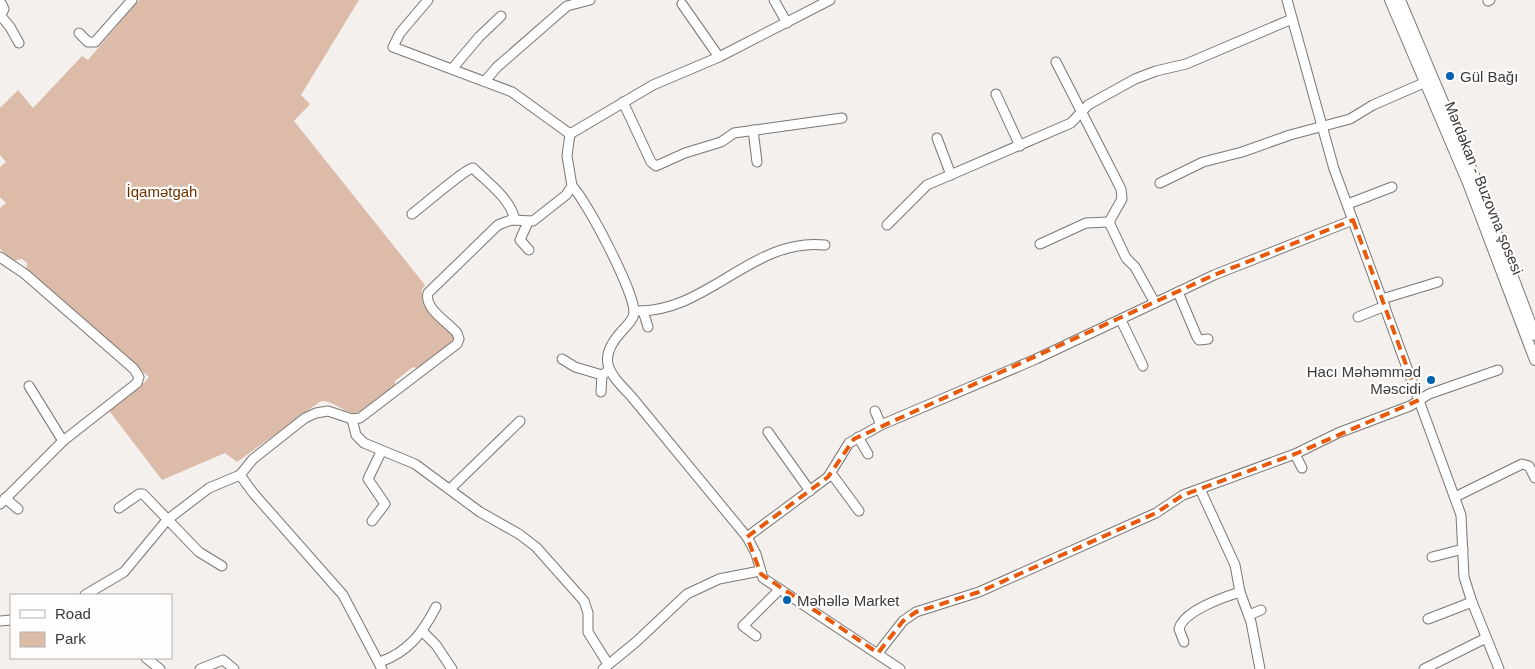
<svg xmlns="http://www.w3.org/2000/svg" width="1535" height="669" font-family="Arial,sans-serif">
<rect width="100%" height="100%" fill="#f4f0ed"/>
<!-- green -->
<path fill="#dcbca9" d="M139,0H359L301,95L310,104L294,121L425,285L422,290V301L456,337L455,340L419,369L413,367L395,381V387C385,395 363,418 349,412C338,408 333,401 321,401L237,462L225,453L162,480L107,408L141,383H144L149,377L26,272L27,263L22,259L13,261L0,249V208L6,203L0,197V167L6,162L0,155V108L18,90L33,108L82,56L88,60Z"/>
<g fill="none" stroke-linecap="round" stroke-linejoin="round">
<!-- minor casing -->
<g stroke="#7a7674" stroke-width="11">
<g id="minor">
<polyline points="428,0 400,33 393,47 512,92 570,134"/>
<polyline points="774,0 787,23"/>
<polyline points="1287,0 1334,169 1461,515 1464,577 1472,602 1499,669"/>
<polyline points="0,1 4,9 0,16"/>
<polyline points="1488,1 1490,0"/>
<polyline points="682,4 719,57"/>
<polyline points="0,15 10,27 19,43"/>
<polyline points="79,33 88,42 95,42 132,0"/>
<polyline points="1056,62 1121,189 1122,199 1109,222 1126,258 1135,267 1155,303"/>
<polyline points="452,69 479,37 501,16"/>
<polyline points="485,81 497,67 567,6 590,0"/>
<polyline points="996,94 1020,146"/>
<polyline points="623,102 651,162 656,166 685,153 721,142 734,133 842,118"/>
<polyline points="753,130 757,162"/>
<polyline points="570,134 653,85 719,57 830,0"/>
<polyline points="937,138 951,175"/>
<polyline points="1160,183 1203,162 1242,152 1290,135 1350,119 1373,105 1426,82"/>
<path d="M572,186C587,201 636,295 634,313C633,321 626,326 621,332C596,360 609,373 631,396L747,537L756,554L763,578L900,669"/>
<polyline points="1348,204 1392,187"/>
<path d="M412,214C423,206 465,169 473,168C488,183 510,198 515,220"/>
<polyline points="528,222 520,240 529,250"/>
<polyline points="887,225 927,185 1071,123 1088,105 1135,79 1156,71 1186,64 1292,19"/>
<polyline points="1040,244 1086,223 1109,222"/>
<polyline points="0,257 25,274 134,369 139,377 137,383 63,441 0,504"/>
<polyline points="1178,292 1197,337 1199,340 1208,339"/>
<polyline points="1382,299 1438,282"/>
<path d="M634,311C707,314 752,237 825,245"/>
<polyline points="643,311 648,327"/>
<polyline points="1358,317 1385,306"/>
<polyline points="1121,320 1143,366"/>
<polyline points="562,359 575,367 602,375 608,371"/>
<polyline points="29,386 63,441"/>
<polyline points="601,392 602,375"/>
<polyline points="875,411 881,425"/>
<polyline points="352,419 356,435 364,443 415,464 480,512 519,534 536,547 584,601 588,613 588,632 608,664"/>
<polyline points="768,432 810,491"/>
<polyline points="858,437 868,454"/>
<polyline points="1295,454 1302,468"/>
<polyline points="831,473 859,511"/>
<polyline points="240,475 254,494 343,595 382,669"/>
<polyline points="450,489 520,421"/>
<polyline points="1200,489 1235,565 1240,592 1251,622 1260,669"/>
<polyline points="1455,497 1522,464 1529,466 1535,478"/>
<polyline points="5,498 18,509"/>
<polyline points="119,508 139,494 143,494 199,552 222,566"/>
<polyline points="372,521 385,504 368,479 381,452"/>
<polyline points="747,537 828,477 849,443 881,425 1036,359 1214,275 1353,220"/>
<polyline points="1432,557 1463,549"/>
<path d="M85,595L124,572L167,520L209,488L240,475L253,459L305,418L316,413L328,411L352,419L360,418L457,344L459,339L457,333C448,322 424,309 428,293L498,225L511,220L533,221L566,195L572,186L567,156L570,134"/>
<polyline points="1249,615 1261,610"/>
<polyline points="1428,619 1472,602"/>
<polyline points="0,621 11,620"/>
<polyline points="423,632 436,645 452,669"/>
<polyline points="756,636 743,626 780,589"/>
<path d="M1184,642L1179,629C1183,611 1224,597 1240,592"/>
<polyline points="878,653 903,621 916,612 979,592 1156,513 1183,495 1295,454 1338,433 1410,406 1429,394 1498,370"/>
<polyline points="146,658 160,669"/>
<path d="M380,662C408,652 422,634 436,607"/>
<polyline points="200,669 223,660 234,669"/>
<polyline points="603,669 636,642 687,594 719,579 760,571"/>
<polyline points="1424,669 1486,638"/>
</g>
</g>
<!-- major casing -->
<g stroke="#7a7674" stroke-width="12">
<g id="major">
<polyline points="1390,0 1468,183 1535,360"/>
<polyline points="1400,0 1476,180 1535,335"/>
</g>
</g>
<!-- minor -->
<use href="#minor" stroke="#fff" stroke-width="9"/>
<!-- major -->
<use href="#major" stroke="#fff" stroke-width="10"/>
</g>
<!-- marked area -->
<path fill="none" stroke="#e8590c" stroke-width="4" stroke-dasharray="10 6" stroke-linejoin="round" d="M1353,220L1419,400L1295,454L1183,495L1156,513L979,592L916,612L903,621L878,653L761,574L747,537L828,477L854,439L1214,275Z"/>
<!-- markers -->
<g fill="#0061ae" stroke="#fffefd" stroke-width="2">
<circle cx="1450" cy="76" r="5"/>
<circle cx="1431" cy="380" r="5"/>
<circle cx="787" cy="600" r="5"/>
</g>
<g text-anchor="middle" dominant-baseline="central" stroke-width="4.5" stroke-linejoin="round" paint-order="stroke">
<!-- poi labels -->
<g font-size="15" fill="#3c3a39" stroke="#fffefd" text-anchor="start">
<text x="1460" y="76">Gül Bağı</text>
<text x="1421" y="371" text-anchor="end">Hacı Məhəmməd<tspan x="1421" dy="17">Məscidi</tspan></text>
<text x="797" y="600">Məhəllə Market</text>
</g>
<!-- street labels -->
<g font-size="15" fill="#3c3a39" stroke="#fffefd">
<text transform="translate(1484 188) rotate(68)">Mərdəkan - Buzovna şosesi</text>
</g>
<!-- park labels -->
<g font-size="15" fill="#6e3200" stroke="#fffefd">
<text x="162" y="191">İqamətgah</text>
</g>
</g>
<!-- legend -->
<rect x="10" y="594" width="162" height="65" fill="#fffefd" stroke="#b1b0af"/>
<rect x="20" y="610" width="25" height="8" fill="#ffffff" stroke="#b1b0af"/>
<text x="55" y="619" font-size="15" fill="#3c3a39">Road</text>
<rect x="20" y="632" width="25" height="15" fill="#dcbca9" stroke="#b1b0af"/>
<text x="55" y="644" font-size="15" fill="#3c3a39">Park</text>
</svg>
